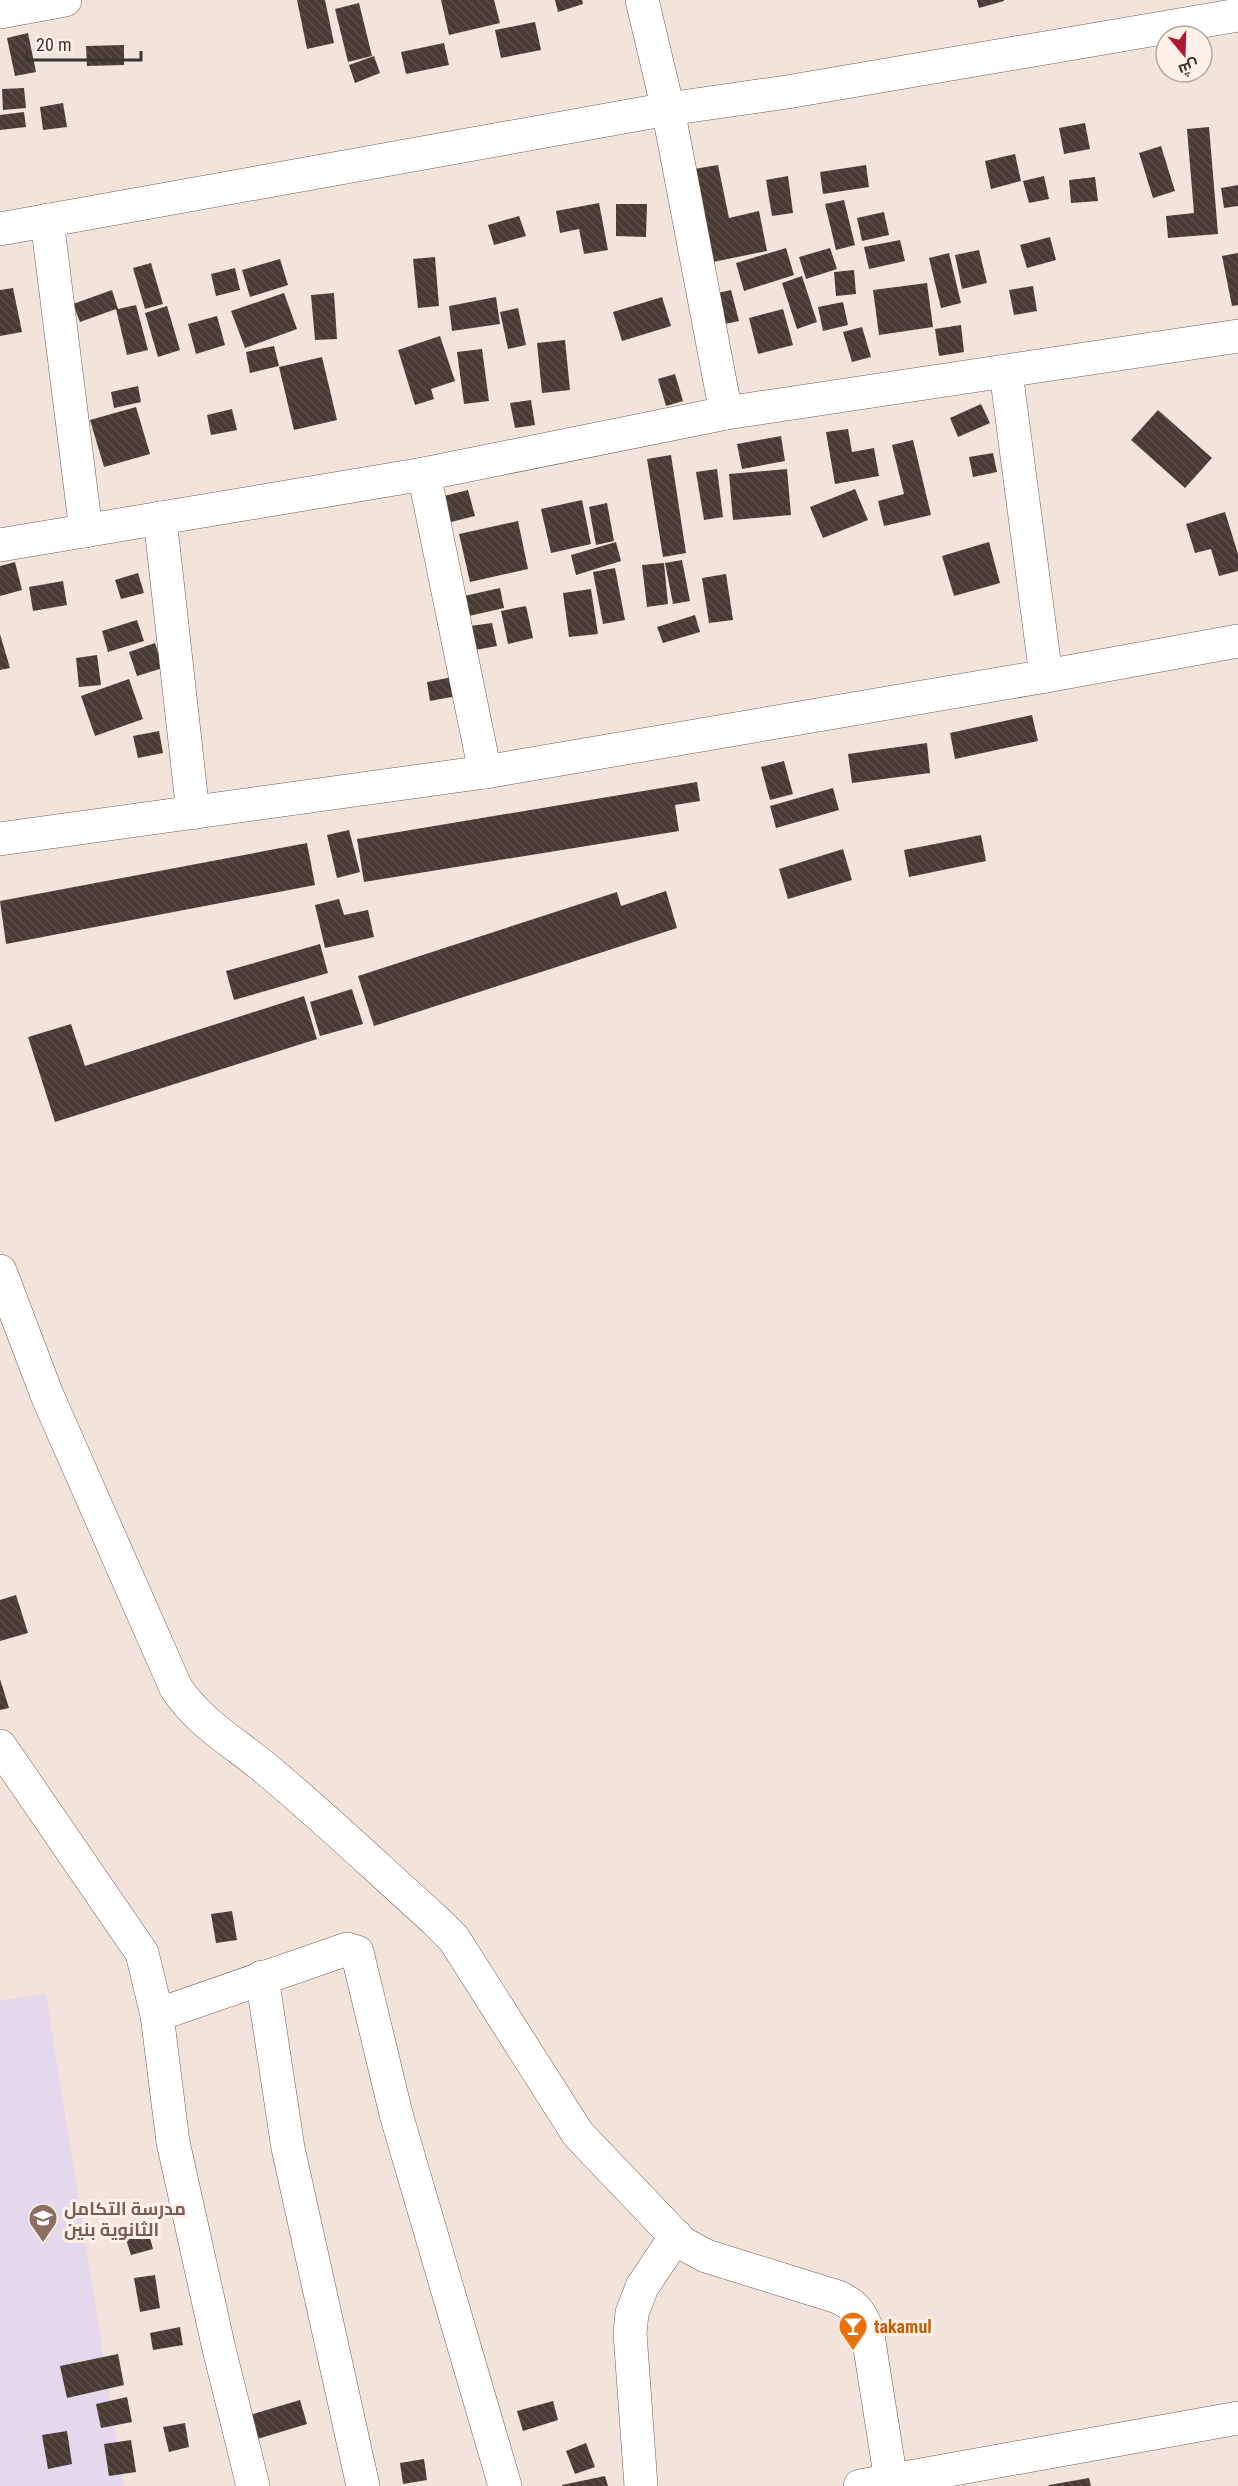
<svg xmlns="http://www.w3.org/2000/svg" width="1238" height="2486" font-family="'Roboto Condensed',Cairo,sans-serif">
<defs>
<pattern id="building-back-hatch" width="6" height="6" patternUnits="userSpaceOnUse" patternTransform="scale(1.5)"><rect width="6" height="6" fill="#473b34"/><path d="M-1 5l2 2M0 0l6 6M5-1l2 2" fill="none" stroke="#5a4f49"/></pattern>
</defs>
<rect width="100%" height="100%" fill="#f2e4da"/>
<!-- education -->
<polygon fill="#e3d8ec" points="46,1994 124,2486 0,2486 0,2000"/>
<!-- building -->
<g fill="url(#building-back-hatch)">
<polygon points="297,0 325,0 334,43 307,49"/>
<polygon points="441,0 494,0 500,23 449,35"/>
<polygon points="555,0 582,0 583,4 558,12"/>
<polygon points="977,0 1004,0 1004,1 979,8"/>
<polygon points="359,3 372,56 348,62 335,9"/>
<polygon points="535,22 541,50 501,58 495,30"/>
<polygon points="28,33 36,72 15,76 7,38"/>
<polygon points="444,43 449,65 406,74 401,52"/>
<polygon points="124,45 124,65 87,66 86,46"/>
<polygon points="374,56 380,73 355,83 349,65"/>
<polygon points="24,88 26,108 3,110 2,89"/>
<polygon points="63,103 67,127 43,130 40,107"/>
<polygon points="24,112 26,127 0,130 0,115"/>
<polygon points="1085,123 1090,149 1064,154 1059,128"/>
<polygon points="1209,127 1218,234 1168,238 1166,216 1194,213 1187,129"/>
<polygon points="1161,146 1175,191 1153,198 1139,153"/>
<polygon points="1015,154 1021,181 991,189 985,161"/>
<polygon points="718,165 729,218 759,211 767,251 713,262 694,169"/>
<polygon points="866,165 869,187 823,194 820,172"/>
<polygon points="788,176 793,213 772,216 766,180"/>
<polygon points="1044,176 1049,199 1029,203 1023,181"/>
<polygon points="1095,177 1098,201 1071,203 1069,180"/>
<polygon points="1238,185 1238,206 1224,208 1221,188"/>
<polygon points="844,200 855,245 836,250 825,204"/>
<polygon points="599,203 608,250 584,254 579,229 560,233 556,211"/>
<polygon points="616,204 647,204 646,237 616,236"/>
<polygon points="884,212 889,235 862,241 857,218"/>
<polygon points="519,216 526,236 494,245 488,225"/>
<polygon points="1050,237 1056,260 1027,268 1020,245"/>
<polygon points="900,240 905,261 869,269 864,247"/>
<polygon points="786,248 794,275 744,291 736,263"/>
<polygon points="830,248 837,269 806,279 799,257"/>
<polygon points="979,250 987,283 962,289 955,255"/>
<polygon points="949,253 961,303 941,308 929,258"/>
<polygon points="1238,253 1238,305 1232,306 1222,256"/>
<polygon points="435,257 439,306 418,308 413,259"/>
<polygon points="280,259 288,285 250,297 242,270"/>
<polygon points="151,263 163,304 145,309 133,268"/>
<polygon points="235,268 240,290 216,296 211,274"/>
<polygon points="854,270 856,294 836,296 834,272"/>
<polygon points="802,276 817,322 797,329 782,283"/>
<polygon points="927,283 933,327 879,335 873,290"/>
<polygon points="1033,286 1037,311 1014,315 1009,290"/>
<polygon points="13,288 22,332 0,336 0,290"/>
<polygon points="112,290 118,309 136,305 148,350 127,355 116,309 80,322 73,304"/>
<polygon points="731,290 739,321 716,326 709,295"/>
<polygon points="284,293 297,329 245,348 231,311"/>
<polygon points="334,293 337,339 315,340 311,295"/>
<polygon points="496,297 500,324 452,331 449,306"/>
<polygon points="662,297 671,326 622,341 613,312"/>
<polygon points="843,302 848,325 823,331 818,307"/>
<polygon points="167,306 180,350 158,357 145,313"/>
<polygon points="518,308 526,345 508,349 500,312"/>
<polygon points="783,309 793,345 758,354 749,318"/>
<polygon points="217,316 225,345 196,354 188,324"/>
<polygon points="961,325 964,352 939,356 935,329"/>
<polygon points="862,327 871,357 852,362 843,332"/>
<polygon points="440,336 455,381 431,389 434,399 415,405 398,350"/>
<polygon points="565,340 570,390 542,393 537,343"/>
<polygon points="274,346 279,366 250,373 246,352"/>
<polygon points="482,349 489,401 464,404 457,352"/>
<polygon points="322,357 337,420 294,430 279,367"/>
<polygon points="675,374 683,401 666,406 658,379"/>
<polygon points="138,386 141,402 114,408 111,392"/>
<polygon points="531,400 535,425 515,428 510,403"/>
<polygon points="981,404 990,423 958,437 950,418"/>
<polygon points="136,407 150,454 104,467 90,420"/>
<polygon points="232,409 237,430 211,435 207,415"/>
<polygon points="1158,410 1212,458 1185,488 1131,440"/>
<polygon points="848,429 852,452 874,448 879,476 835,484 826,432"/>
<polygon points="781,436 785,461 742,469 737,444"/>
<polygon points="913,440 931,515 884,526 878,501 904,494 892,445"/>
<polygon points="993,453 997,472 973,477 969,457"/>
<polygon points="671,455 686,553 663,557 647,459"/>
<polygon points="717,469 723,517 704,520 696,472"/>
<polygon points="787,469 791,515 733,520 729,474"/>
<polygon points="855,489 868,520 823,538 810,507"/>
<polygon points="468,490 475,516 451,522 444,496"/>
<polygon points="582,500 591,544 551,553 541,509"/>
<polygon points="607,503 614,541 596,545 589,507"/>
<polygon points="1225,512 1238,554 1238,571 1219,576 1211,549 1195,553 1186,524"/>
<polygon points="518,521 528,569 470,582 459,534"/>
<polygon points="616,542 621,561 576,575 571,555"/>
<polygon points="989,542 1000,583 954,596 942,556"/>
<polygon points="682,560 690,601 673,604 665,563"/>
<polygon points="15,562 22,590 0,596 0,566"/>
<polygon points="664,563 668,604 647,607 642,565"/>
<polygon points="615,568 625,620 603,624 593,572"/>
<polygon points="138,573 144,593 121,599 115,580"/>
<polygon points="726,574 733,620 709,623 702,578"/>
<polygon points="63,581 67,605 33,611 29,587"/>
<polygon points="500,588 504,608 469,616 464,596"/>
<polygon points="591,589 598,634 569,637 563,593"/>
<polygon points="526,606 533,638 508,644 501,611"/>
<polygon points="695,615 700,632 663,643 657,627"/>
<polygon points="137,620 144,641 108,652 102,631"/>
<polygon points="492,623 497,646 475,650 470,626"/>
<polygon points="0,634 10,668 0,670"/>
<polygon points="155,643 163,668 137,676 129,652"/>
<polygon points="97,655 101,685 79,687 76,658"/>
<polygon points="474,673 478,692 430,701 427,682"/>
<polygon points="129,679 143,719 95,736 81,696"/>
<polygon points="1032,715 1038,741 955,759 950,733"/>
<polygon points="159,731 163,753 138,758 133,736"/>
<polygon points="927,743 930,773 852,783 848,754"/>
<polygon points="784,761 793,794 770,800 761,767"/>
<polygon points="697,782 700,801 675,805 679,831 364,882 357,839"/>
<polygon points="833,788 839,810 776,828 770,806"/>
<polygon points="349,830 360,872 337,878 327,835"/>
<polygon points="981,835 986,861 909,877 904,850"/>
<polygon points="307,843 315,885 6,944 0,901"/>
<polygon points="843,849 852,880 788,899 779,869"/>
<polygon points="666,891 677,928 374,1026 358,976 617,892 621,906"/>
<polygon points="339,899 344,915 368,910 374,937 325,948 315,905"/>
<polygon points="320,944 328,973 234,1000 226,971"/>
<polygon points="352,989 363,1024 320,1036 310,1002"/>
<polygon points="304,996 317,1039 55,1122 28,1037 71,1024 85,1066"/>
<polygon points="16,1595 28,1633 0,1641 0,1600"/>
<polygon points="0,1679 9,1708 0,1710"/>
<polygon points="232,1911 237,1940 216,1943 211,1914"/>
<polygon points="147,2227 153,2249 131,2255 124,2233"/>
<polygon points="155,2275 160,2308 140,2312 134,2278"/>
<polygon points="180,2327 183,2345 153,2350 150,2333"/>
<polygon points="118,2354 124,2385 67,2398 60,2366"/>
<polygon points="127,2397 132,2422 101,2428 96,2404"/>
<polygon points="300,2400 307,2424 244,2443 237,2419"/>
<polygon points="553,2401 558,2420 523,2431 517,2411"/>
<polygon points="185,2423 189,2447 169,2452 163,2427"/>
<polygon points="67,2431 72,2464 48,2469 42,2435"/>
<polygon points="131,2440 136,2472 109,2476 104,2444"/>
<polygon points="586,2443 595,2467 575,2474 566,2451"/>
<polygon points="424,2459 427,2480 403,2484 400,2463"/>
<polygon points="605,2476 608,2486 562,2486 562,2485"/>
<polygon points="1089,2478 1091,2486 1049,2486 1049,2485"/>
</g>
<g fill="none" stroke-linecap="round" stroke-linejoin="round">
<!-- street casing -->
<g stroke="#6a5e55" stroke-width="34">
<g id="street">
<polyline points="642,0 668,109 726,413"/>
<polyline points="0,12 65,0"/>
<polyline points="47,220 86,531"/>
<polyline points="0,229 668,109 787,92 1238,15"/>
<polyline points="1006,372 1046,676"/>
<polyline points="424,474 485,772"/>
<polyline points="160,518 193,813"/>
<polyline points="0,545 424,474 726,413 1238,336"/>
<polyline points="0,839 485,772 1046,676 1238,641"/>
<path d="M0,1271L47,1395L176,1688C198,1721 230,1740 260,1764C320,1813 377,1868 435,1920L454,1939L578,2134L682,2243L706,2256L838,2297C855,2305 860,2312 867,2329L891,2481"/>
<polyline points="0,1746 142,1953 157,2015 173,2142 219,2349 253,2486"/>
<polyline points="262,1977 288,2148 363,2486"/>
<polyline points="157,2015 347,1949 357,1952 396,2114 505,2486"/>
<polyline points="641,2486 630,2333 632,2313 642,2287 676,2236"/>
<polyline points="860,2486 1238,2418"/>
</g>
</g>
<!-- street -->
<use href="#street" stroke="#fff" stroke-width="33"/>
</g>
<!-- icons -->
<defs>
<g id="school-pin" transform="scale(1.5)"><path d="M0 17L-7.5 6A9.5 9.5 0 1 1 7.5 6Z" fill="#8d6e63" stroke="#fff1e7"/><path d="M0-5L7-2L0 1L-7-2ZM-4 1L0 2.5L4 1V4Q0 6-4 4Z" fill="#fff"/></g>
<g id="bar-pin" transform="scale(1.5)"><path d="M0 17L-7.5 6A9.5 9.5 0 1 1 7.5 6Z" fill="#e8710a" stroke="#fff1e7"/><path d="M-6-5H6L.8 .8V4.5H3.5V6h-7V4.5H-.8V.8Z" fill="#fff"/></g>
</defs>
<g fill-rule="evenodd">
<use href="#school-pin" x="43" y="2218"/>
<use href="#bar-pin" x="853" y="2326"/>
</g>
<g text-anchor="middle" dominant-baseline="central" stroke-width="6" stroke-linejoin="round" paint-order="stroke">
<!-- education labels -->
<g font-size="18" font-weight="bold" fill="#785e54" stroke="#fff1e7" text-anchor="start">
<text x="64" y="2208">مدرسة التكامل<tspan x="64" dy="21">الثانوية بنين</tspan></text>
</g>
<!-- food labels -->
<g font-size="18" font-weight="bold" fill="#c56008" stroke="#fff1e7" text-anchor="start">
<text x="874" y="2326">takamul</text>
</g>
</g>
<!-- north arrow -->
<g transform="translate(1184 54) rotate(161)"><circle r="28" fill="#fff1e7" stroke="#b1a69f" stroke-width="1.5"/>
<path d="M0-4.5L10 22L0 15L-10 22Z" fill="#ae1a33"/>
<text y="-9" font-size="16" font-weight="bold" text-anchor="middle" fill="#3b3532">ش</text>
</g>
<!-- scale -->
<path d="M27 51v9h114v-9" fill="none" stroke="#3b3532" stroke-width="3"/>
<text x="36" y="51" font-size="18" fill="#3b3532" stroke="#fff1e7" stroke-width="4.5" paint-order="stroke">20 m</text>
</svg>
